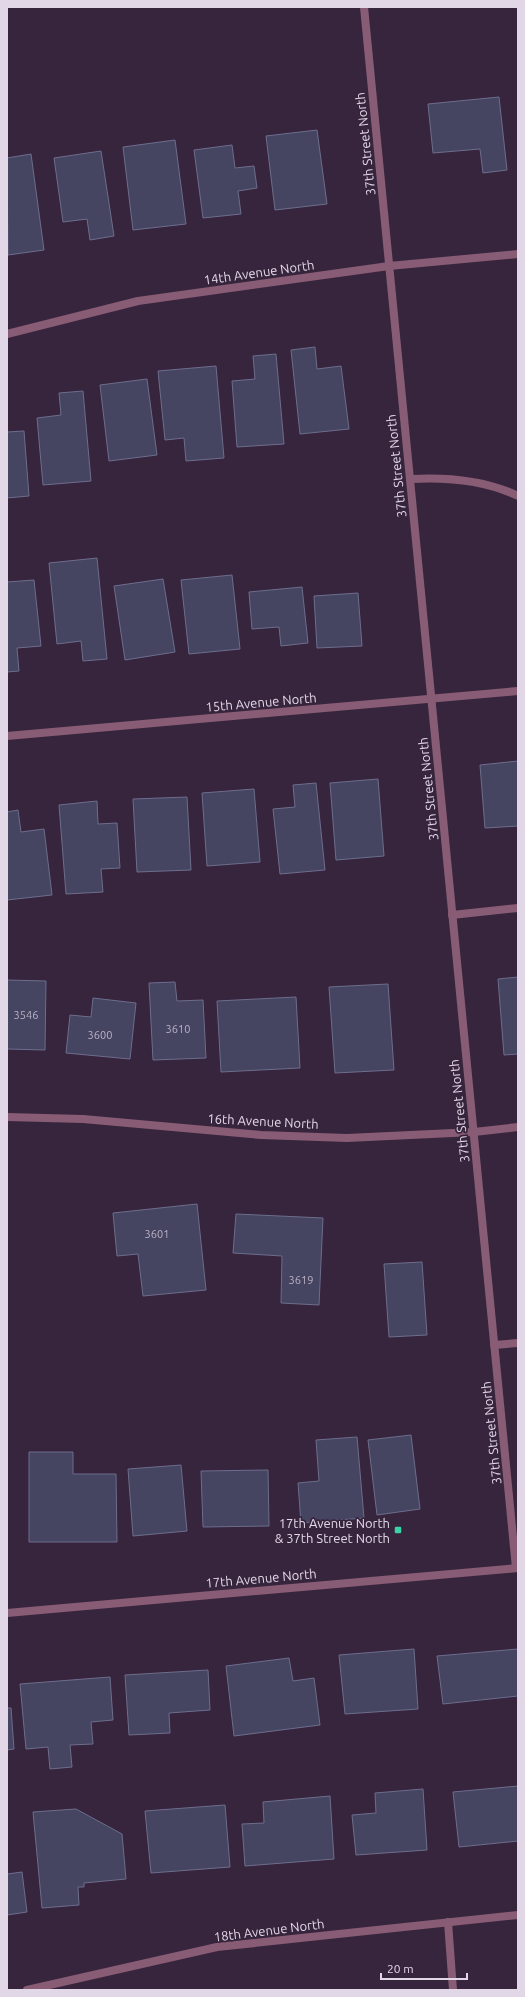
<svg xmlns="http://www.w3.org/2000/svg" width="525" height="1997" font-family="Ubuntu,sans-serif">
<rect width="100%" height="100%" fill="#37253e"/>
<!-- building -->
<g fill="#454461" stroke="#6e6d8d">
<polygon points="499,97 507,170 483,173 480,149 433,153 428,104"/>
<polygon points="317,130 327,204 275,210 266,136"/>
<polygon points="175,140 186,224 133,230 123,147"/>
<polygon points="232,145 235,168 254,166 257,188 238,191 241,214 203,218 194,150"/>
<polygon points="101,151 114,236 90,240 87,219 63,222 54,158"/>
<polygon points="31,154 44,250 8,255 7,158"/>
<polygon points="315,347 317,369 341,366 349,429 300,434 291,350"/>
<polygon points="276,354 284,444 237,447 232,381 255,379 253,356"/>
<polygon points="216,366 224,458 186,461 184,438 165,440 158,371"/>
<polygon points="147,379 157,455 109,461 100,385"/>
<polygon points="83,391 91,481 43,485 37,418 61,415 59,393"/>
<polygon points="24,431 29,496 7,498 7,432"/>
<polygon points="97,558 107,659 83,661 81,641 57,644 49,563"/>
<polygon points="232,575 240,649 189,654 181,580"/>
<polygon points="163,579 175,652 125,660 114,586"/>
<polygon points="34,580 41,646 17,648 19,671 7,672 7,582"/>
<polygon points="302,587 308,643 281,646 279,627 252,629 249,592"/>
<polygon points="358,593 362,646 317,648 314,596"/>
<polygon points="518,761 518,826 485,828 480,765"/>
<polygon points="378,779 384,856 336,860 330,783"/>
<polygon points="316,783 325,870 280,874 273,809 295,807 293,785"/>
<polygon points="254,789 260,862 207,866 202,793"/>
<polygon points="187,797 191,870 137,872 133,799"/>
<polygon points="97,801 98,824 117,823 120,868 101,869 103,892 66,894 59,805"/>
<polygon points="18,810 21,832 44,829 52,895 7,900 7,812"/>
<polygon points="518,977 518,1054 504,1055 498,979"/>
<polygon points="7,980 46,981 45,1050 7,1049"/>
<polygon points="175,982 177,1001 203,1000 206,1058 153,1060 149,983"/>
<polygon points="388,984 394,1070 335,1073 329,987"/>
<polygon points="296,997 300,1068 221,1072 217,1001"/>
<polygon points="93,998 136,1003 130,1059 66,1053 70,1015 91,1017"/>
<polygon points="197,1204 206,1290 143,1296 138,1254 117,1256 113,1213"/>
<polygon points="236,1214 323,1218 319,1305 281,1303 282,1256 233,1253"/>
<polygon points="422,1262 427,1335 389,1337 384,1264"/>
<polygon points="411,1435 420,1509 377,1515 368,1440"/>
<polygon points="357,1437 364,1518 301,1523 298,1483 319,1481 316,1440"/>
<polygon points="29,1452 73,1452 73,1474 116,1474 117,1542 29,1542"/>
<polygon points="181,1465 187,1531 133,1536 128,1469"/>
<polygon points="268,1470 269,1526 203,1527 201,1471"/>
<polygon points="414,1649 418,1709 345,1714 339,1655"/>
<polygon points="518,1649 518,1696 443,1704 437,1656"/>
<polygon points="289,1658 293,1681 314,1678 320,1725 234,1736 226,1666"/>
<polygon points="208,1670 210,1710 169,1713 170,1733 129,1735 125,1675"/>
<polygon points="110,1677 113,1720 91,1722 93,1744 70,1745 72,1767 50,1769 48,1747 26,1749 20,1684"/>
<polygon points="7,1708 11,1708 14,1749 7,1750"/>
<polygon points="518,1786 518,1841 459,1847 453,1792"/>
<polygon points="423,1789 427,1850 356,1855 352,1815 376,1813 375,1793"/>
<polygon points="330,1796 334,1859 245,1866 242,1824 264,1823 263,1802"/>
<polygon points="225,1805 230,1867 151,1873 145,1811"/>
<polygon points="76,1809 122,1834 126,1879 84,1883 84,1887 78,1887 79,1905 42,1908 33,1812"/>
<polygon points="22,1872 27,1912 7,1915 7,1874"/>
</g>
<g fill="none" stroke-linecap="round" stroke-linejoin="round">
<!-- service -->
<g stroke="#885c74" stroke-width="8">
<path d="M410,479C445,477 485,480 518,496"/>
<polyline points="452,915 518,908"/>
<polyline points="494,1345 518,1343"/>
</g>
<!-- minor -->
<g stroke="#885c74" stroke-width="8">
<polyline points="7,334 138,301 389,266 518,254"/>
<polyline points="7,736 518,691"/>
<polyline points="7,1117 83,1119 261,1135 347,1138 474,1132 518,1127"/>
<polyline points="448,1922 453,1990"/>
<polyline points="27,1990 217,1947 518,1915"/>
</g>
<!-- tertiary -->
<g stroke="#885c74" stroke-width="8">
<polyline points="364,7 516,1568"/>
<polyline points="7,1613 518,1568"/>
</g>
</g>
<!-- markers -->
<rect fill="#38d4a6" stroke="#37253e" stroke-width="1.5" x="394" y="1526" width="8" height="8" rx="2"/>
<g text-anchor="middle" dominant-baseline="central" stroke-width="3.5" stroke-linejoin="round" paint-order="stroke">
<!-- number labels -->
<g font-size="11" fill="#bbb2c6">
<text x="26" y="1015">3546</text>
<text x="178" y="1029">3610</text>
<text x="100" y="1035">3600</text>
<text x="157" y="1234">3601</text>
<text x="301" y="1280">3619</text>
</g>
<!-- street labels -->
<g font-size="13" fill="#e2d7e7" stroke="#37253e">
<text transform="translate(365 144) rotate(-96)">37th Street North</text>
<text transform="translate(259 272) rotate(-8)">14th Avenue North</text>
<text transform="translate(396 466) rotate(-96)">37th Street North</text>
<text transform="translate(261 702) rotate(-5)">15th Avenue North</text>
<text transform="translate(428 789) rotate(-96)">37th Street North</text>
<text transform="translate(459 1111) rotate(-96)">37th Street North</text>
<text transform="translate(263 1121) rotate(3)">16th Avenue North</text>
<text transform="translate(491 1433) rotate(-96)">37th Street North</text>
<text transform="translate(261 1578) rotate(-5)">17th Avenue North</text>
<text transform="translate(269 1930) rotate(-7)">18th Avenue North</text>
</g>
<!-- poi labels -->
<g font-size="13" fill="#e2d7e7" stroke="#37253e" text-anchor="end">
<text x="390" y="1523">17th Avenue North<tspan x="390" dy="15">&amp; 37th Street North</tspan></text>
</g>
</g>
<!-- border -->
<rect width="525" height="1997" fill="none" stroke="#e2d7e7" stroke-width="16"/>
<!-- scale -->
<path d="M381 1973v6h86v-6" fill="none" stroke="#e2d7e7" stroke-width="2"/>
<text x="387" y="1973" font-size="12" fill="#e2d7e7" stroke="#37253e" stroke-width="3" paint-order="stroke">20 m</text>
</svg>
